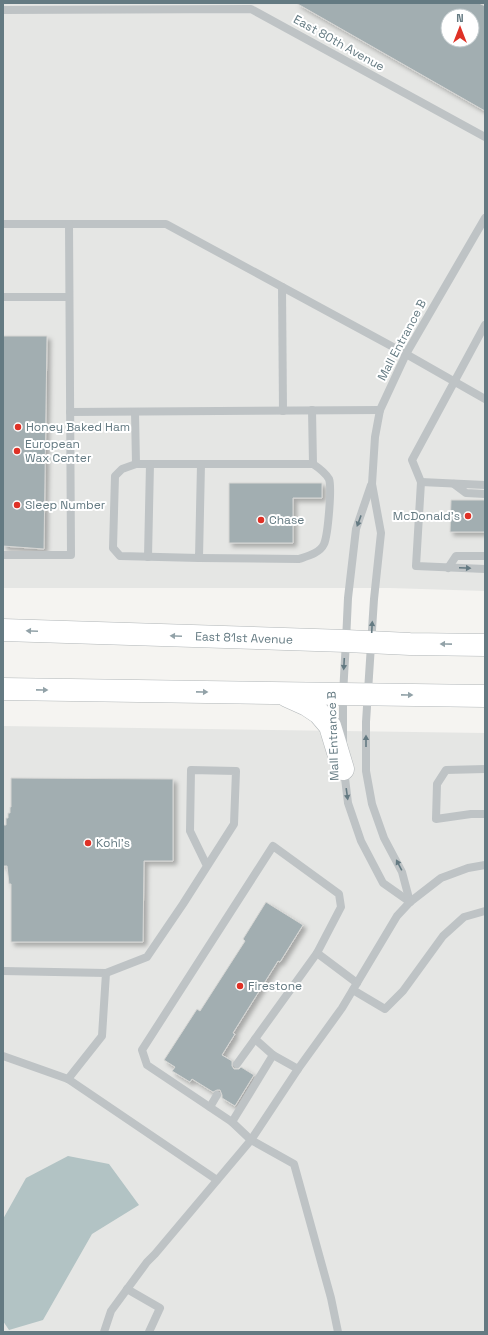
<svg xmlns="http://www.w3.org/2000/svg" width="488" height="1335" font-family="'Space Grotesk',sans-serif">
<defs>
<filter id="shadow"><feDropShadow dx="3.5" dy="3.5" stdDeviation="2" flood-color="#0004"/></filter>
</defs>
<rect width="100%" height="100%" fill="#f5f4f1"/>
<!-- built -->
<g fill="#e5e6e4" fill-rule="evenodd">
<path d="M3,3H485V591L390,588H3ZM448,16H472V40H448Z"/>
<polygon points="3,726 485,733 485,1332 3,1332"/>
</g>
<!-- water -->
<polygon fill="#b2c3c4" points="68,1156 109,1164 139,1205 92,1234 43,1320 9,1330 3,1321 3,1219 26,1178"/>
<!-- building -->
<g fill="#a2aeb1" stroke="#d6d6d4" fill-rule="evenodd" filter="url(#shadow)">
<path d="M296,3H479L485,6V111ZM448,16H472V40H448Z"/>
<polygon points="3,336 47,336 44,549 3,546"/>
<polygon points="229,483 322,483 322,498 293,498 293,543 229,543"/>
<polygon points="451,500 485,500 485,532 450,532"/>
<polygon points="11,778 173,779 173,861 144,861 143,942 11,942 11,884 9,884 7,866 3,866 3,825 6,825 6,818 8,818 8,813 10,813 10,807 11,807"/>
<polygon points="266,902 303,925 280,962 278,961 233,1033 235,1034 222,1055 232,1061 232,1066 234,1069 239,1069 241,1067 254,1075 235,1106 222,1098 222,1095 220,1090 217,1090 213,1092 192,1079 190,1082 172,1071 175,1067 164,1060 197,1009 200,1011 245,941 243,939"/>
</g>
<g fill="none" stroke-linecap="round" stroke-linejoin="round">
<!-- highway casing -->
<g stroke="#b1b6b8" stroke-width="23">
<g id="highway">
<polyline points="3,630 346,641 410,644 485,645"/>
<polyline points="3,689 485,696"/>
<polyline points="287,696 307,705 319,713 330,726 343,769"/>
</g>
</g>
<!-- lane -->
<g stroke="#bec3c5" stroke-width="8">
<polyline points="3,10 251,9 485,137"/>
<polyline points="3,224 166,224 406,354 485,399"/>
<polyline points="282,287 283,411"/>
<polyline points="3,297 69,297"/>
<polyline points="485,325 412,460 421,482 416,566 485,569"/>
<polyline points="70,412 380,410"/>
<polyline points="135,412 136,464 313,464 312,410"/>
<polyline points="136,464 122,469 115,476 113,548 120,556 199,558 201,464"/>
<polyline points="421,482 485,485"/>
<polyline points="454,484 466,493 485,494"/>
<polyline points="3,555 71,555 69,224"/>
<polyline points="148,557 150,464"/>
<path d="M199,558L299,559C308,556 320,553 324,544C328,535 332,487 329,479C325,472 319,468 313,464"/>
<polyline points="448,568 456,556 485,556"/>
<polyline points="343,742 343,694 346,641 348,598 356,529 371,485"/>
<polyline points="485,769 446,770 437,784 436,819 471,814 485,814"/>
<polyline points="344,770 348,803 361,841 383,883 410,902"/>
<polyline points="410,902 402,872 384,838 372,804 366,771 366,722 374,599 381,533 372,484 375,437 380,410 406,354 485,218"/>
<polyline points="3,971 106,973 102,1036 68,1079"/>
<polyline points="106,973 147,957 183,904 234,824 236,771 191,770 190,831 207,866"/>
<polyline points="353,990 385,1009 403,991 443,936 464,917 485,911"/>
<polyline points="273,1055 232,1122 251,1140 294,1164 331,1298 338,1332"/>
<polyline points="3,1056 68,1079 217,1180"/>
<polyline points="237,1064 255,1039"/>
<polyline points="298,1069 273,1055 255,1039 317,953 357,983"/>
<polyline points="210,1107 217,1095"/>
<polyline points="232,1122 147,1065 142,1050 273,846 339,894 341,907 317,953"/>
<polyline points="127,1289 160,1308 149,1332"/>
<polyline points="104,1332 111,1311 147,1262 155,1254 251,1140 298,1069 342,1008 397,916 410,902 441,878 468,868 485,865"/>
</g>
<!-- highway -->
<use href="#highway" stroke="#fff" stroke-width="22"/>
</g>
<!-- one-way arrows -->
<defs><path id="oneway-solid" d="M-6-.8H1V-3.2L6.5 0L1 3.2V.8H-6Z"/></defs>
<g fill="#647a82">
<use href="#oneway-solid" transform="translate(359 521) rotate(110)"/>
<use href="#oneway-solid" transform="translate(465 568) rotate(2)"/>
<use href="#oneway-solid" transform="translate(372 627) rotate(-87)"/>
<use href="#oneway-solid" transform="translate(344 664) rotate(93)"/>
<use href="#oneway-solid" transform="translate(366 741) rotate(-90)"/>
<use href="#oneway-solid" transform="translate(347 794) rotate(82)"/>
<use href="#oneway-solid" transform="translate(399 865) rotate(-118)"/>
</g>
<g fill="#92a2a8">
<use href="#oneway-solid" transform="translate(32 631) rotate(-178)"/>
<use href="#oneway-solid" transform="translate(176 636) rotate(-178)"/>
<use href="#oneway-solid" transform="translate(446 644) rotate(-179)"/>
<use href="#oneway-solid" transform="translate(42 690) rotate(1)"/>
<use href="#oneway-solid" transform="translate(202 692) rotate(1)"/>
<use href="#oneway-solid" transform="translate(407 695) rotate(1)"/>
</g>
<!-- markers -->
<g fill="#df3126" stroke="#fff" stroke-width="1.5">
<circle cx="18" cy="427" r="4"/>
<circle cx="17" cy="451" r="4"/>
<circle cx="17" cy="505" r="4"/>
<circle cx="468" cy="516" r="4"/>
<circle cx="261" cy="520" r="4"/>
<circle cx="88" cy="843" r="4"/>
<circle cx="240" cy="986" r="4"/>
</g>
<g text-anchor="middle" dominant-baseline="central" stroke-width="4" stroke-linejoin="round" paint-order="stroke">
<!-- street labels -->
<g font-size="12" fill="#647a82" stroke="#fff">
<text transform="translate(339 43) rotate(29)">East 80th Avenue</text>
<text transform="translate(402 340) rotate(-62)">Mall Entrance B</text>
<text transform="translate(244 638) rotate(2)">East 81st Avenue</text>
<text transform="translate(333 736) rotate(-92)">Mall Entrance B</text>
</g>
<!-- poi labels -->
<g font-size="12" fill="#647a82" stroke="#fff" text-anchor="start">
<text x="26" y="427">Honey Baked Ham</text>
<text x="25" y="444">European<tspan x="25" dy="14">Wax Center</tspan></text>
<text x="25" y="505">Sleep Number</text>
<text x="460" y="516" text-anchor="end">McDonald's</text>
<text x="269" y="520">Chase</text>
<text x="96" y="843">Kohl's</text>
<text x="248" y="986">Firestone</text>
</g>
</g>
<!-- border -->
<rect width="488" height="1335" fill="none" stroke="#647a82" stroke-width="8"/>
<!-- north arrow -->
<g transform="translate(460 28)"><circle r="19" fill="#ffffff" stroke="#c1cacd"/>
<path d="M0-3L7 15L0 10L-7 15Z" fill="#df3126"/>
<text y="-6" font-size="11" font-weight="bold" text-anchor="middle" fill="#647a82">N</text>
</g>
</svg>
